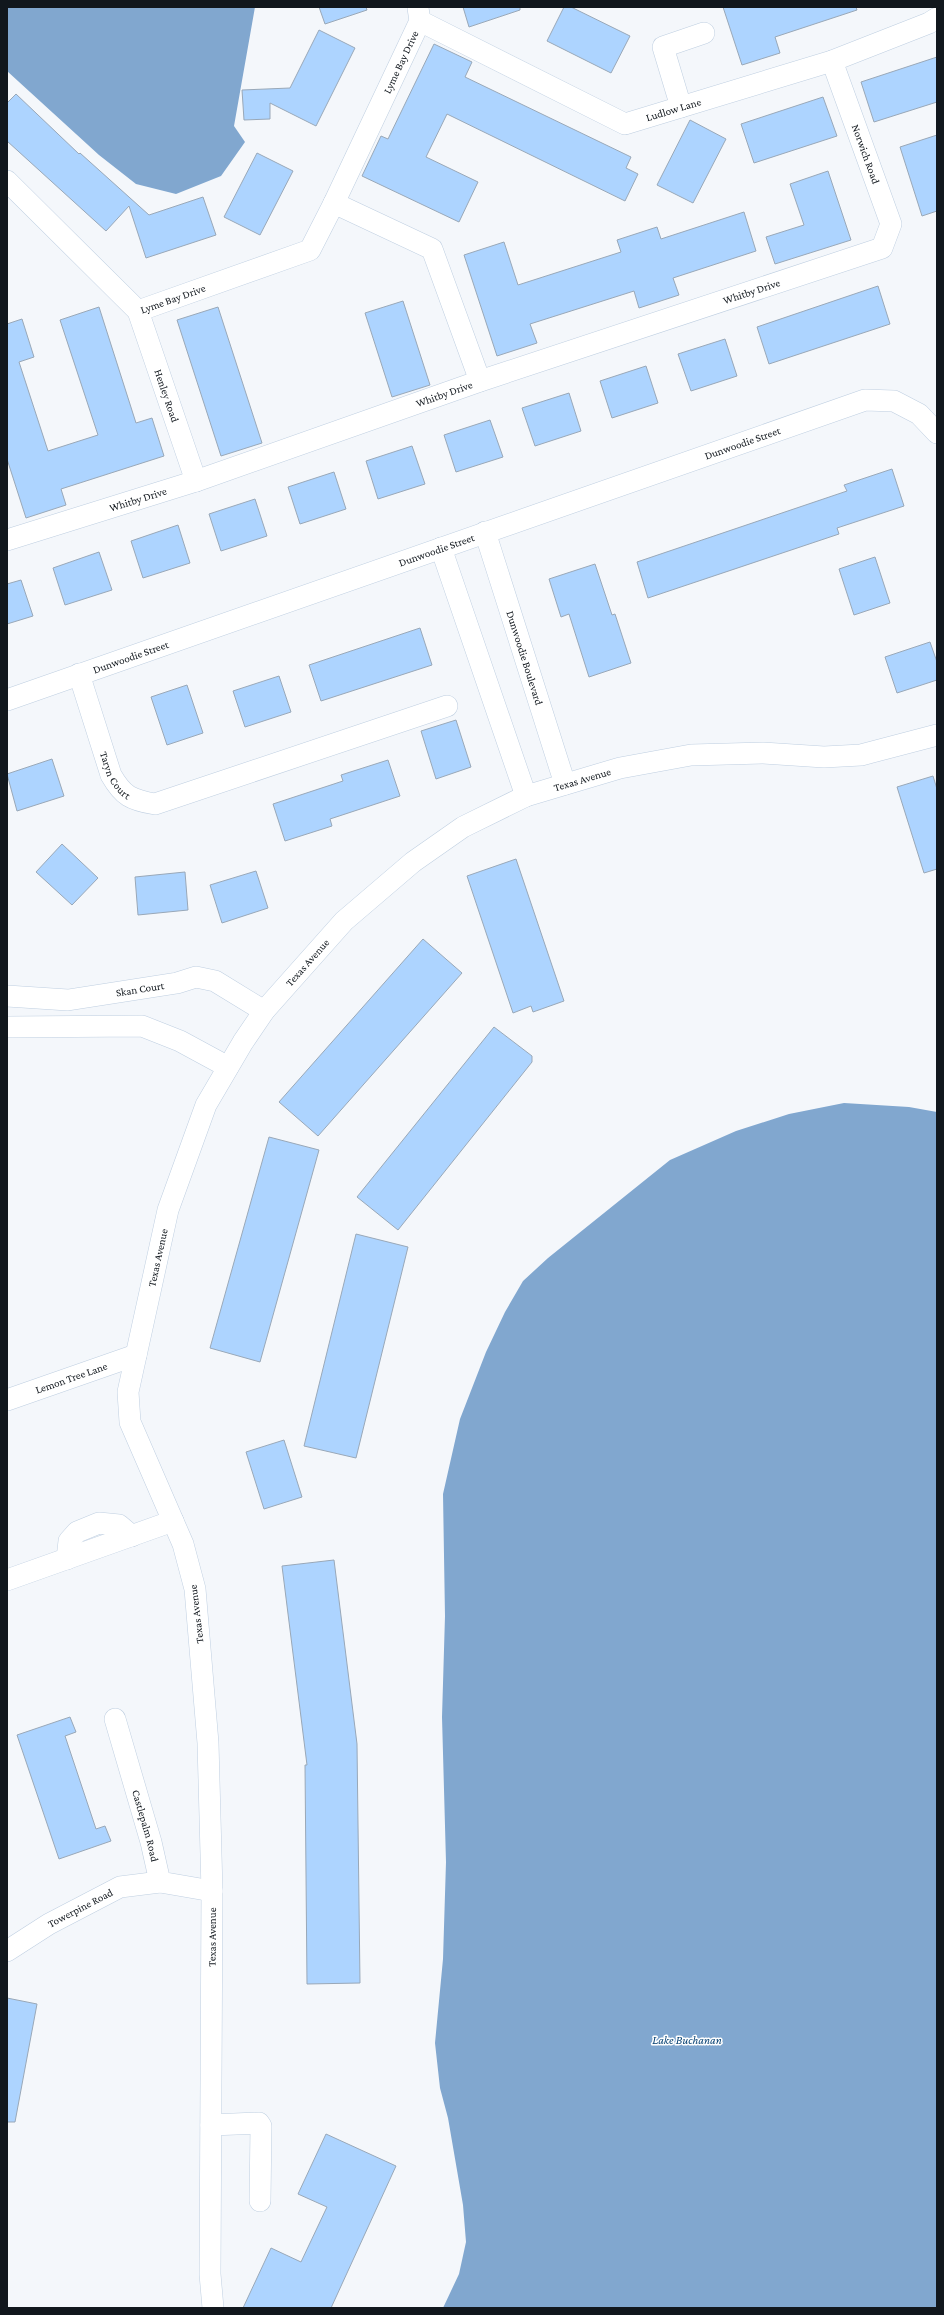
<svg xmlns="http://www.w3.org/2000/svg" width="944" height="2315" font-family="'Crimson Pro',serif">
<rect width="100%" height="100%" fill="#f4f7fb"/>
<!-- water -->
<g fill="#81a7cf">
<polygon points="7,7 255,7 234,126 245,142 221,176 176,194 136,184 99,155 7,71"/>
<polygon points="844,1103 909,1107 937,1112 937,2308 443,2308 459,2274 466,2242 463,2205 448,2118 440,2088 435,2043 443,1959 446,1862 442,1717 445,1616 443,1494 460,1419 486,1352 505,1312 523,1281 548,1258 670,1160 736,1131 789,1114"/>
</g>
<!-- building -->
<g fill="#add4ff" stroke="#99a8b8">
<polygon points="319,7 366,7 367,10 325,24"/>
<polygon points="463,7 520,7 520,10 469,27"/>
<polygon points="564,7 571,7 630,36 611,73 547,41"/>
<polygon points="723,7 856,7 857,10 775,37 780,53 742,65"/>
<polygon points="319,30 355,48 316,126 270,103 270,119 244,120 242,90 290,88"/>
<polygon points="434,44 472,62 465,77 631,157 626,168 638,174 625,201 447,114 426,157 478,182 459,222 362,176 381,136 388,139"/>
<polygon points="937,57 937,102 874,122 861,82"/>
<polygon points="16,94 79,154 80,153 149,215 203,197 216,235 146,258 129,206 106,231 7,141 7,103"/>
<polygon points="823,97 837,136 754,163 741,124"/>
<polygon points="690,120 726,139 693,203 657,185"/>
<polygon points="937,135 937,211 922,216 900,147"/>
<polygon points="257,153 293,171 260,235 224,217"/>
<polygon points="828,171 851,240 775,264 766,237 804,225 790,184"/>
<polygon points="744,212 756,251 673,278 679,295 639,308 634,291 530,324 537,343 497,356 464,255 504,242 518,285 621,252 617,240 657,227 661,239"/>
<polygon points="878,286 890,324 769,364 757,327"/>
<polygon points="403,301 430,385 392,397 365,313"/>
<polygon points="99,307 136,423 152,418 164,456 61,489 66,505 26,518 7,459 7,324 22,319 34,357 19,362 48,451 98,435 60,320"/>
<polygon points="218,307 262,443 221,456 177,320"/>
<polygon points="725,339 737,376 691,391 678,354"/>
<polygon points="646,366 658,403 612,418 600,381"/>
<polygon points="569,393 581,431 535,446 522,408"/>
<polygon points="490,420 503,457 456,472 444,435"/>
<polygon points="412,446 425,484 378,499 366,461"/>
<polygon points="892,469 904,506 837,528 839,534 648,598 637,562 847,491 844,485"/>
<polygon points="334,472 346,509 300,524 288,487"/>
<polygon points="255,499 267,536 221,551 209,514"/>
<polygon points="178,525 190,563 143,578 131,541"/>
<polygon points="99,552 112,590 65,605 53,568"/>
<polygon points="875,557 890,603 854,615 839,569"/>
<polygon points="595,564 612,615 615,614 631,663 589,677 569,614 561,617 549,579"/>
<polygon points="21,580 33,616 7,624 7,584"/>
<polygon points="420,628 432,665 321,701 309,665"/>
<polygon points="930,642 937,662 937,680 897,693 885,657"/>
<polygon points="279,676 291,712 245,727 233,691"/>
<polygon points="187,685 203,733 167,745 151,697"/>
<polygon points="456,720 471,767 436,779 421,731"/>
<polygon points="52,759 64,796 17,811 7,774"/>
<polygon points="388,760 400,796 330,819 332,826 285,841 273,804 343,781 341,775"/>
<polygon points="933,776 937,789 937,869 924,873 897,787"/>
<polygon points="62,844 98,878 72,905 36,872"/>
<polygon points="516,859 564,1001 533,1012 531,1006 513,1013 467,876"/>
<polygon points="256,871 268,908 222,923 210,885"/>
<polygon points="185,872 188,910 138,915 135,877"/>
<polygon points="423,939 462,973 318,1136 279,1102"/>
<polygon points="494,1027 532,1056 532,1062 398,1230 357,1197"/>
<polygon points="269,1137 319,1150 260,1362 210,1348"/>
<polygon points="356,1234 408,1247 356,1458 304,1446"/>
<polygon points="284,1440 302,1497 264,1509 246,1452"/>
<polygon points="334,1560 357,1744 360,1983 307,1984 305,1765 307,1765 282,1566"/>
<polygon points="70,1717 76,1732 65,1736 96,1829 105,1826 111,1841 59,1859 17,1735"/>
<polygon points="7,1998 37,2004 15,2122 7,2122"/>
<polygon points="326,2134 396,2166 331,2308 243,2308 271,2248 301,2262 327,2207 298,2194"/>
</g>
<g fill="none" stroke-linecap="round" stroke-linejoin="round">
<!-- minor casing -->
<g stroke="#bfcfe1" stroke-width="22">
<g id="minor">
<path id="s1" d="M420,21L625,124L832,61L929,23L937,18"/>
<polyline points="681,107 663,47 704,33"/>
<path id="s2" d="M7,181L138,311L196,481"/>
<path id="s3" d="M334,203L420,21L418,8"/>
<path id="s4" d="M138,311L310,250L334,203L432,249L480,381"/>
<path id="s5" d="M485,532L565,784"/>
<path id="s6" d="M7,540L196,481L480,381L882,248L891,224L832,61"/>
<polyline points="441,548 526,796"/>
<path id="s7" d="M79,674L111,775C123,796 131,800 155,804L447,706"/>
<path id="s8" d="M7,700L865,400L894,401L919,414L937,433"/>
<path id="s9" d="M7,996L68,1000L177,983L196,977L215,981L264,1011"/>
<polyline points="7,1027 142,1026 180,1041 228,1067"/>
<path id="s10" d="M7,1400L136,1355"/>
<polyline points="67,1559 69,1541 77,1532 99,1523 119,1525 132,1536"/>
<polyline points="7,1580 173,1521"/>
<path id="s11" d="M115,1719L151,1842L160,1882L212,1891"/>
<path id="s12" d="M7,1951L49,1924L120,1887L160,1882"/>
<polyline points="211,2125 259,2123 261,2126 260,2201"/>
<path id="s13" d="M213,2308L210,2274L212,1891L208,1743L195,1589L183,1544L130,1422L128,1392L168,1210L206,1105L243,1042L264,1011L344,921L413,862L463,827L526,796L620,768L691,755L763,753L824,757L861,755L937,735"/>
</g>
</g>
<!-- minor -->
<use href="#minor" stroke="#fff" stroke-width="21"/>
</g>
<g text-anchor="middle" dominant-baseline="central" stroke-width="3" stroke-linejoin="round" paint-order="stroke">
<!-- street labels -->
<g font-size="11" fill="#11171d" stroke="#fff">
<text stroke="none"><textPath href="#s3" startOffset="156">Lyme Bay Drive</textPath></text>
<text stroke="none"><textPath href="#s1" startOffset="280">Ludlow Lane</textPath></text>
<text transform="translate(866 154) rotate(70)">Norwich Road</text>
<text stroke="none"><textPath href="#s6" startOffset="785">Whitby Drive</textPath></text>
<text stroke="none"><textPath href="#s4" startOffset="37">Lyme Bay Drive</textPath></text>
<text stroke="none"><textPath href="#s6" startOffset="461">Whitby Drive</textPath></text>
<text stroke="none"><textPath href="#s2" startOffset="274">Henley Road</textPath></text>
<text stroke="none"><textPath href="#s8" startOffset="779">Dunwoodie Street</textPath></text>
<text stroke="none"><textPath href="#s6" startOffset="137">Whitby Drive</textPath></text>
<text stroke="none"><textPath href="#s8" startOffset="455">Dunwoodie Street</textPath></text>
<text stroke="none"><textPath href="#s8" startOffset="131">Dunwoodie Street</textPath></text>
<text stroke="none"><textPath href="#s5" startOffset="132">Dunwoodie Boulevard</textPath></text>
<text stroke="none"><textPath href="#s7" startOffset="108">Taryn Court</textPath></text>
<text stroke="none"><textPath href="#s13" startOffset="1739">Texas Avenue</textPath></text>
<text stroke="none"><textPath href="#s13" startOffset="1403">Texas Avenue</textPath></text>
<text stroke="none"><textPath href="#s9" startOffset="134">Skan Court</textPath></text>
<text stroke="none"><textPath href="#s13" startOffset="1067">Texas Avenue</textPath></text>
<text stroke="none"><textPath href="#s10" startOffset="68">Lemon Tree Lane</textPath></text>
<text transform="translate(196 1614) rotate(-97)">Texas Avenue</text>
<text stroke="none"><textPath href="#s11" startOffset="111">Castlepalm Road</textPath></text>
<text stroke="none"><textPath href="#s12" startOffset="85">Towerpine Road</textPath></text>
<text stroke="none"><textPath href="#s13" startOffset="371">Texas Avenue</textPath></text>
</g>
<!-- water labels -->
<g font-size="12" font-style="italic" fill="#054072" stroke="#fff">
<text x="687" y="2040">Lake Buchanan</text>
</g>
</g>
<!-- border -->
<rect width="944" height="2315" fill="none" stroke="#11171d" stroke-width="16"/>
</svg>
